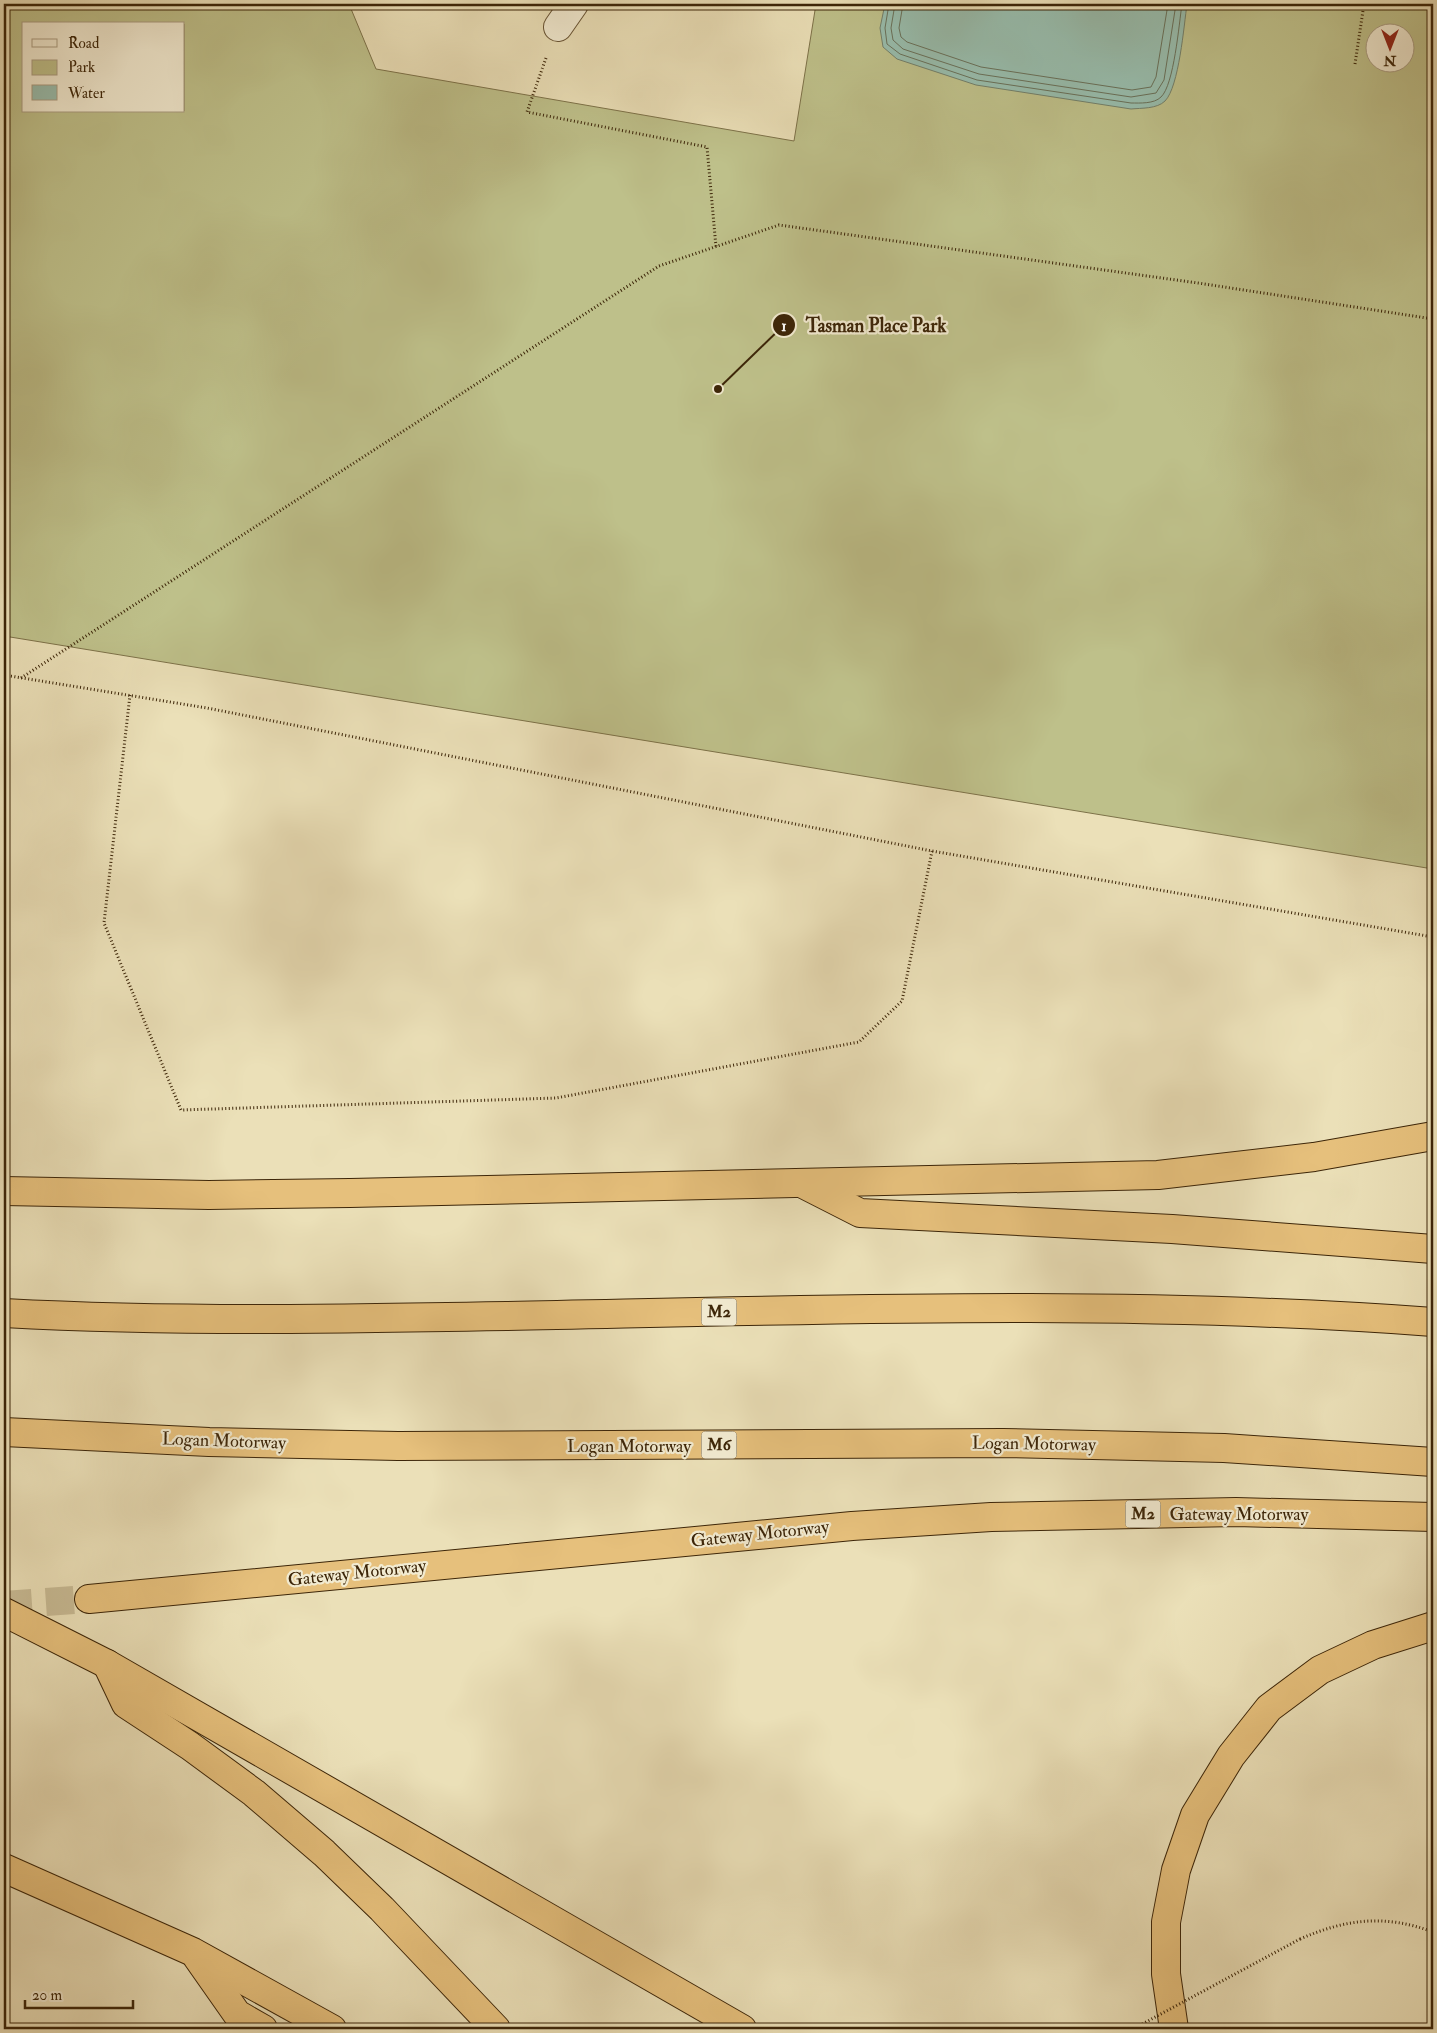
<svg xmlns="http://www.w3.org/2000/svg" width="1437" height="2033" font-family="'IM FELL Double Pica',serif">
<rect width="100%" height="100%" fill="#ebe0b8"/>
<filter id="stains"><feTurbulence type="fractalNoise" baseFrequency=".004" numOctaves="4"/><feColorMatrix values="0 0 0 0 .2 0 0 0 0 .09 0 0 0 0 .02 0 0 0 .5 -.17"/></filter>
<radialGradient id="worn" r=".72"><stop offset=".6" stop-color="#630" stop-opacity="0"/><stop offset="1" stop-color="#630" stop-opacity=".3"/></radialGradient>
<!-- green -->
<path fill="#bec08a" stroke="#7d7249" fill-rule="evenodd" d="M4,4H349L376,69L794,141L816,4H1433V869L4,636ZM24,24H184V111H24ZM1374,32H1404V62H1374Z"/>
<!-- water -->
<path fill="#98bdad" stroke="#73806b" d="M885,4H1187C1184,25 1179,87 1165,101C1157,109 1141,108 1131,109L976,85L897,59L883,47L880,28Z"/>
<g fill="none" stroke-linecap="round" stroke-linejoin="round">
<!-- shore -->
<g stroke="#6a715a" stroke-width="1">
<path d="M889,4L885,28L887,44L900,54L977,80L1131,103C1140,103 1154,104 1161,97C1174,85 1179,24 1182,4"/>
<polyline points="895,4 891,28 893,40 903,49 979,74 1131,97 1156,93 1164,80 1176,4"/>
<polyline points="903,4 899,28 901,37 907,42 981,67 1132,90 1151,87 1156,77 1168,4"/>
</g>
<!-- highway-tunnel -->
<polyline stroke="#c8bb95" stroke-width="28" stroke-dasharray="28 14" stroke-linecap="butt" points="4,1605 89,1599"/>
<!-- street casing -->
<g stroke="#685434" stroke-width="30">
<polyline id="street" points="558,27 574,4"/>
</g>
<!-- highway casing -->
<g stroke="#3c2508" stroke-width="30">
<g id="highway">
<polyline points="805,1185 860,1213 1172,1229 1433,1249"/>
<polyline points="4,1191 209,1195 350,1193 1158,1175 1314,1157 1433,1136"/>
<path d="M4,1313C171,1322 339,1319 507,1316C815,1310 1125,1299 1433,1322"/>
<polyline points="4,1432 209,1442 398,1446 1003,1443 1224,1448 1433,1462"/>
<polyline points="89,1599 852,1526 991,1517 1236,1512 1433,1517"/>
<polyline points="4,1612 107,1664 742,2029"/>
<polyline points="107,1664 126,1704 190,1746 254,1793 324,1853 382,1909 496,2029"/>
<polyline points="4,1868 193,1952 332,2029"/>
<polyline points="197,1957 237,2014 263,2029"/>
<polyline points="1174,2029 1166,1974 1166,1922 1176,1870 1195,1815 1231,1756 1269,1708 1320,1670 1373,1645 1433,1626"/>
</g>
</g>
<!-- path -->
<g stroke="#3c2508" stroke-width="3" stroke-dasharray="1 2.5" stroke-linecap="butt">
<polyline points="546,58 527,112 707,147 716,247"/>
<polyline points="1355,64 1364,4"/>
<polyline points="4,675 207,708 932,851 1433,937"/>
<polyline points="21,678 659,266 779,225 1198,283 1433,319"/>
<polyline points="130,695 104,923 181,1110 556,1098 859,1042 902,1001 932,851"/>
<path d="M1300,1939C1346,1919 1385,1914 1433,1932"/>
<polyline points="4,2024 18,2029"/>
</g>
<!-- street -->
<use href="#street" stroke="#f2ebd1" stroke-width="28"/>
<!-- highway -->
<use href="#highway" stroke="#e6c07c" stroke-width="28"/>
<!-- path-bridge -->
<polyline stroke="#3c2508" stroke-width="3" stroke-dasharray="1 2.5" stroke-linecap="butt" points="1133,2029 1300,1939"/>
</g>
<g text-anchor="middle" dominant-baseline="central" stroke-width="4.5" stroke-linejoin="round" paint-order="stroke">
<!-- shield labels -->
<g fill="#f2ebd1" stroke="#736044" stroke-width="1">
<rect x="701.5" y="1298.5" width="35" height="27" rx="4"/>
<rect x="701.5" y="1431.5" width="35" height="27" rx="4"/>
<rect x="1125.5" y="1500.5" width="35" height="27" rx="4"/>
</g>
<g font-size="16" font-weight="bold" fill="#3c2508">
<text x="719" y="1312">M2</text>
<text x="719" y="1445">M6</text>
<text x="1143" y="1514">M2</text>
</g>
<!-- street labels -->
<g font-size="18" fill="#3c2508" stroke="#f2ebd1">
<text transform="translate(224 1441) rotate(2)">Logan Motorway</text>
<text transform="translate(1034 1444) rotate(1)">Logan Motorway</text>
<text x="629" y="1446">Logan Motorway</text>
<text x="1239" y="1514">Gateway Motorway</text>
<text transform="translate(760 1534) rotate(-6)">Gateway Motorway</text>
<text transform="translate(357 1573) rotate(-6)">Gateway Motorway</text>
</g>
</g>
<!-- callouts -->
<path fill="none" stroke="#3c2508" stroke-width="2" d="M718 389L784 325"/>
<g fill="#3c2508" stroke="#f2ebd1" stroke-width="2">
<circle cx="718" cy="389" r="5"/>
<circle cx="784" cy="325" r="12"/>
</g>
<g font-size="15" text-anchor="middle" font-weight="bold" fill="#fff">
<text x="784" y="331">1</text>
</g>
<g font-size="19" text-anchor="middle" font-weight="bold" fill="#3c2508" stroke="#f2ebd1" stroke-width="4.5" stroke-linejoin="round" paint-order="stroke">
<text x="876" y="332">Tasman Place Park</text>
</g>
<!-- margin -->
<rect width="1437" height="2033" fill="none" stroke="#ebe0b8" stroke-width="20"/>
<rect x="5" y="5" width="1427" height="2023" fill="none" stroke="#3c2508" stroke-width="2.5"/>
<rect x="10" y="10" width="1417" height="2013" fill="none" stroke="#3c2508"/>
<!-- legend -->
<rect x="22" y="22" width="162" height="90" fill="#f2ebd1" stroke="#a99c81"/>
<rect x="32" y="39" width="25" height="8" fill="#f2ebd1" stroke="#a99c81"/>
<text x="68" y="48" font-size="15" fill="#3c2508">Road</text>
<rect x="32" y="60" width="25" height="15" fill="#bec08a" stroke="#a99c81"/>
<text x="68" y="72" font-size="15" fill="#3c2508">Park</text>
<rect x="32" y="85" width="25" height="15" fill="#98bdad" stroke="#a99c81"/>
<text x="68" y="98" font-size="15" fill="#3c2508">Water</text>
<!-- north arrow -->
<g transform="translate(1390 48) rotate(180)"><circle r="24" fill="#f2ebd1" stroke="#a99c81"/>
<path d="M0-4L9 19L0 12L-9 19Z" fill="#8f2418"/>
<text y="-8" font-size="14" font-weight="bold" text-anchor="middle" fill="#3c2508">N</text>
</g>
<!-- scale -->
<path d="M25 2000v8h108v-8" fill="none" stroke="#3c2508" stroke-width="2.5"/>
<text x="32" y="2000" font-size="15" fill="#3c2508" stroke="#f2ebd1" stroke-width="4" paint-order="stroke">20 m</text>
<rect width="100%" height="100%" filter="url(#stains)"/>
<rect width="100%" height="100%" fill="url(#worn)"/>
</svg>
